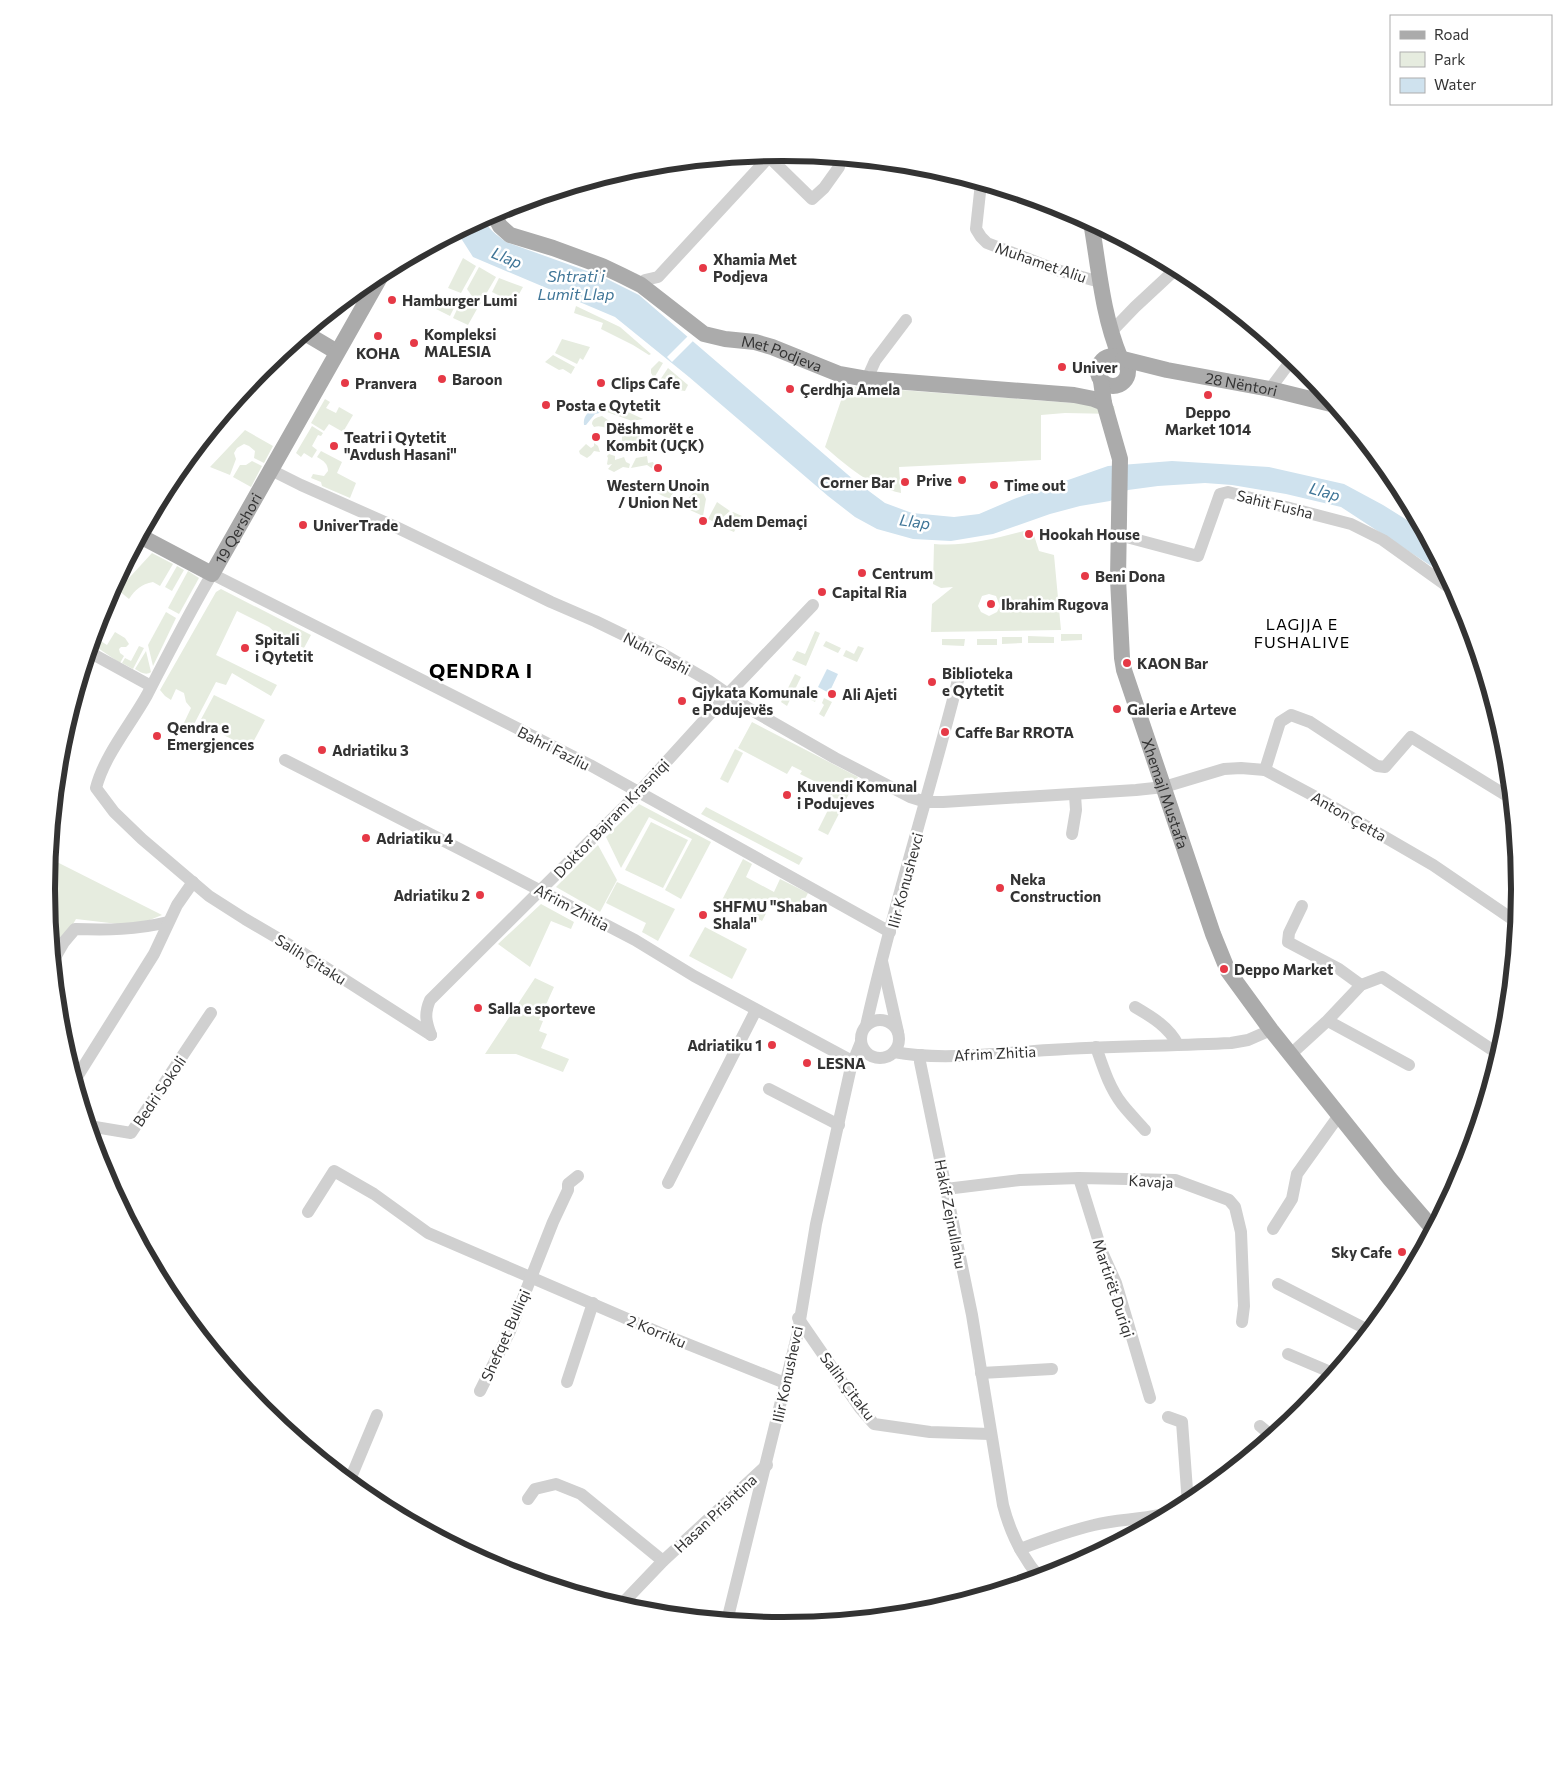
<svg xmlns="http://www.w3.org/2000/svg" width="1567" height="1779" font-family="Commissioner,sans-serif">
<rect width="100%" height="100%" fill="#fff"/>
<!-- green -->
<g fill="#e6ecdf" fill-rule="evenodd">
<polygon points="463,258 476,266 461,293 448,288"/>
<polygon points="479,267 496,277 479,306 472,302 474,299 467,289"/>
<polygon points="499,278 523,287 514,303 492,292"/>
<polygon points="441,300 455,306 450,316 436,309"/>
<polygon points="461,301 477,309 468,325 453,318"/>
<polygon points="576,306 620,327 651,354 649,355 633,345 601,329 603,323 574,313"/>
<polygon points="562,339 590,347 583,360 580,358 577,364 555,353"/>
<polygon points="553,355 575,367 571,374 563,369 559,370 545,362"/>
<polygon points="659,361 663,363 654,378 651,373 651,369"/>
<polygon points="668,368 688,385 685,391 672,389 661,383 660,380"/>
<path d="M846,386L1114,406L1115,414L1065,413L1041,415V460L899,467L901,493C871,487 848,467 825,447Z"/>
<polygon points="325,399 330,402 326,408 336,413 339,407 353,415 343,432 329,424 324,431 311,423"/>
<polygon points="611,404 643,419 632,421 607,412 607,409"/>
<path d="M602,416L615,425V429C607,431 603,424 594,427L592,424C592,419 597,417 602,416Z"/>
<polygon points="312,426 323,433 321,436 318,435 312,446 317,450 312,458 304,453 301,457 296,453"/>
<polygon points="626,428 637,429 640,434 639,439 632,444 622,442 622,431"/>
<polygon points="245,430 273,446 264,463 254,458 255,451 249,446 244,444 237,448 234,453 236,459 230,475 210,467"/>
<polygon points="594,443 598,446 600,452 594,451 591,455 587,458 580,454 579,451 586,444 591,448 594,446"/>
<path d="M321,451L342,462L337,473L356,483L350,498L322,486L321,482L311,478L313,474L324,476L328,471C328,464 324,461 317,457Z"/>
<polygon points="609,454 615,456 615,460 624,457 626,462 630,464 629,468 623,467 614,472 608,469 612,464 608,465 607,464 608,458 607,456"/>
<polygon points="647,456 648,463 653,462 656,468 653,469 647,465 631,468 636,458"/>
<polygon points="252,461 262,466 251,487 233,477 240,465 246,465"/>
<polygon points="661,486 670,491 672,489 674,492 669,499 655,492"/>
<polygon points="695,491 702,491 706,499 703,516 681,506"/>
<polygon points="717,502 730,511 716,523 708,519"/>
<polygon points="733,512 742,516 734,532 722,527"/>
<path d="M1032,529L1039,551L1054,555L1061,630L931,632L932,604L953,587L941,588L933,584L934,544C967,547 1000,537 1032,529ZM989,594L996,596L1000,606L997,612L989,616L981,612L978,606L982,596Z"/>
<path d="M152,553L173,564L160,586L153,582C141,584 135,590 129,599L118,590Z"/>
<polygon points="177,566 184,570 172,591 165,587"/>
<polygon points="188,571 199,578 179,614 168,608"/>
<polygon points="221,589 311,635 304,648 279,636 269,627 237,611 216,655 277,685 271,696 232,673 226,685 216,682 191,730 182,727 191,708 186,702 184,693 176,689 171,700 165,696 160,690 216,592"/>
<polygon points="166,612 176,618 153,666 148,645"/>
<polygon points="815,631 820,633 806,666 792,660 797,651 805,654"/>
<polygon points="115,632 125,638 129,644 126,647 121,647 119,649 120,653 124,656 120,663 95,646 99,640 107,645"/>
<polygon points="1061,634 1082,634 1082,640 1061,641"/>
<polygon points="1028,636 1054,637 1054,643 1028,643"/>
<polygon points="1002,637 1022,637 1022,643 1002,644"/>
<polygon points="942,639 965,639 964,646 942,645"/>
<rect x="977" y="639" width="20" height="6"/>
<polygon points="826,641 841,648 838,653 823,646"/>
<polygon points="139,646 144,648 133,669 122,663 125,658 131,661"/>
<polygon points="858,646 864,648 857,662 843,656 846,650 854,654"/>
<path d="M146,651L151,672C146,676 140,672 135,669Z"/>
<polygon points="795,674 801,677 787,706 781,702"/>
<polygon points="803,687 818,695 815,702 800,694"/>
<polygon points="214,695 265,720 250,748 199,723"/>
<polygon points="824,698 832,702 824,717 819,714 824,705 822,703"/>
<polygon points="752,722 858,777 844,803 816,788 818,783 800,774 802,771 792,766 787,774 738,748"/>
<polygon points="735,749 743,753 728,783 720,779"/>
<polygon points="834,798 844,804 828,835 818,830"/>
<polygon points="639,804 711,842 681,899 665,890 692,839 649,817 621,868 606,837"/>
<polygon points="706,807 803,858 799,865 701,814"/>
<polygon points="651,822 688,840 663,888 625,870"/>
<polygon points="598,845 617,880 600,912 556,887"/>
<polygon points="49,858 162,915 135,926 76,919 53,958 46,890"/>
<polygon points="743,859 752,864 746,877 774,892 780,879 808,893 797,915 772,902 762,921 722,900"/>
<polygon points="617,882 675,909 658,941 642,932 646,923 606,903"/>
<polygon points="541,904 574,922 571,929 551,921 530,967 498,944"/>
<polygon points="705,927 747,949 732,979 689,956"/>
<polygon points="535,978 554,987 539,1020 543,1021 539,1031 547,1034 541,1048 569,1059 563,1072 516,1054 485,1054"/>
</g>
<!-- water -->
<g fill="#cfe2ee">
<path d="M484,218C487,229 497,235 506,242L601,276L639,295L854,480L885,503L912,513L954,517L979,514L1014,499L1108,466L1172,461L1269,467L1344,484L1383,505L1423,530L1448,577L1341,507L1286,494L1232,485L1205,483L1158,486L1128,490L1110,501L1080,506L1050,514L993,534L951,541L913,539L877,529L855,517L828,496L689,377L615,317L473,257L457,232Z"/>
<path d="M594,409L604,412L595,414L586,425H584C583,417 587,412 594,409Z"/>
<polygon points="827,669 838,674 829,693 818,687"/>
</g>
<!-- pier -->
<polygon fill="#fff" points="688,336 693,341 672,362 667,357"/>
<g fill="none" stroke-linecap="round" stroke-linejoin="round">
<!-- minor -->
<g stroke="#d0d0d0" stroke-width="12">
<polyline points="981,183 976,229 981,237 987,243 1057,270 1100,282"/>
<polyline points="641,285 645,280 658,277 769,157 812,199 824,188 839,167"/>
<polyline points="1110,333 1135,307 1177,268"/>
<polyline points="867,379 875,361 906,320"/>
<polyline points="1270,389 1293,358"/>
<polyline points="1315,400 1315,392 1319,386"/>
<polyline points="271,470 301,485 398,528 551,602 595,621 661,653 709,681 748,708 835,758 910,797 926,802 943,802 1136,790 1164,787 1224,769 1241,768 1265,770 1314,796 1433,865 1518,923"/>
<polyline points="1119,535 1198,556 1220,494 1228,492 1351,524 1383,540 1457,593"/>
<polyline points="89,652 151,686"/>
<polyline points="285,760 493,866 635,940 694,976 854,1062"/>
<polyline points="1265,770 1280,722 1291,715 1310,722 1377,766 1385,767 1411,737 1512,799"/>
<polyline points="1072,834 1076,810 1075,795"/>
<polyline points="1302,906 1289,933 1288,942 1339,969 1361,985"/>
<path d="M53,961L64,942L75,929C107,930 136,930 168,922"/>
<polyline points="882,961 898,1032"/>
<path d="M1135,1007C1152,1017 1169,1027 1178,1045"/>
<circle cx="880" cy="1039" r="19"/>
<polyline points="1328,1021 1409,1065"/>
<path d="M866,1026C892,908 930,793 959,676"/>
<path d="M431,1035L303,953L245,919L209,896L142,839L114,812L96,788C104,756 131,724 147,695C168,654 189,613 212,574L590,765L890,932"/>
<path d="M431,1035C426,1022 424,1014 430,1000L638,793L728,694L813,605"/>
<path d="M1096,1047C1103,1067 1109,1087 1122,1104C1129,1113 1137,1121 1145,1130"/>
<path d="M894,1052C940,1061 1002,1053 1049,1050C1110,1046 1170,1046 1231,1043L1248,1040L1271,1030"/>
<polyline points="1291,1054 1326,1022 1361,985 1382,977 1500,1055"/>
<path d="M921,1055L920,1062L972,1315L1003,1505C1010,1532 1022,1557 1040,1578"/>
<polyline points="75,1080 154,954 177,905 193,882"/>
<polyline points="769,1089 839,1125"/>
<polyline points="89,1126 131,1133 211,1013"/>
<polyline points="1079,1178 1102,1252 1116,1283 1150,1398"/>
<polyline points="668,1183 756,1010"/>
<polyline points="946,1189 1020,1180 1079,1178 1175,1180 1229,1200 1235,1207 1241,1232 1244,1306 1242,1322"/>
<polyline points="308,1212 334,1171 374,1194 428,1233 660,1333 785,1383"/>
<polyline points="1273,1229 1292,1199 1297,1174 1340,1114"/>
<polyline points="1278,1284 1370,1331"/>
<polyline points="798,1318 860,1408 874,1424 930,1432 990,1434"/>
<polyline points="1288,1354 1335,1374"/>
<polyline points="981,1373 1052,1369"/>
<polyline points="567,1382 593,1303"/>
<polyline points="480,1391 510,1331 553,1222 568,1190 568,1184 578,1176"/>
<polyline points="1260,1426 1273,1437"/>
<polyline points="349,1482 377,1415"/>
<polyline points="528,1499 535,1489 556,1484 581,1494 663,1561"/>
<path d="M1020,1549C1044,1540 1069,1531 1094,1525C1124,1517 1161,1521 1188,1504L1182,1422L1168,1417"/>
<polyline points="620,1606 663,1561 767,1465"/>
<polyline points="727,1621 798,1332 816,1224 851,1067 861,1042"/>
</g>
<!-- major -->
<g stroke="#ababab" stroke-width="16">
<path id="s1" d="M493,213L500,226L510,235L553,248L602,266L623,276L641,285L704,334L725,339L755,342L772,347L839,374L867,379L1074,395L1094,399L1104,403"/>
<path d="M1091,222C1099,267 1102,314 1120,357"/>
<polyline points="305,333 337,352"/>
<circle cx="1113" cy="371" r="15"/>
<path id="s2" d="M1123,359L1167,370L1270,389L1335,405"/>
<path id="s3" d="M1101,381L1104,403L1120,459L1118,579L1122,658L1124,670L1213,934L1228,971L1271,1030L1390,1179L1434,1230"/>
<path id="s4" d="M140,536L212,574L383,272"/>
</g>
</g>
<!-- markers -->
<g fill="#e63946" stroke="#fff" stroke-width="2">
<circle cx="703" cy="268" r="5"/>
<circle cx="392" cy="300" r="5"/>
<circle cx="378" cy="336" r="5"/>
<circle cx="414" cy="343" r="5"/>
<circle cx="1062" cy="367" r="5"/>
<circle cx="442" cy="379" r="5"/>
<circle cx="345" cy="383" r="5"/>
<circle cx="601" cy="383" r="5"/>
<circle cx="790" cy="389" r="5"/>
<circle cx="1208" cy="395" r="5"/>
<circle cx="546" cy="405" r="5"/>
<circle cx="596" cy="437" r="5"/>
<circle cx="334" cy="446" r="5"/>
<circle cx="658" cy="468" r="5"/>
<circle cx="962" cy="480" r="5"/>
<circle cx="905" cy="482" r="5"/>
<circle cx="994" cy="485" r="5"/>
<circle cx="703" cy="521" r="5"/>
<circle cx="303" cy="525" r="5"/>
<circle cx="1029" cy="534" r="5"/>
<circle cx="862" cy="573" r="5"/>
<circle cx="1085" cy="576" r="5"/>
<circle cx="822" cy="592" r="5"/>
<circle cx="991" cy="604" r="5"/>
<circle cx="245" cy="648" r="5"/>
<circle cx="1127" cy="663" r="5"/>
<circle cx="932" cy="682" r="5"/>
<circle cx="832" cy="694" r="5"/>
<circle cx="682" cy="701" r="5"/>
<circle cx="1117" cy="709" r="5"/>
<circle cx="945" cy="732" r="5"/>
<circle cx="157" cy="736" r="5"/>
<circle cx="322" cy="750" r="5"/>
<circle cx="787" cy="795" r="5"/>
<circle cx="366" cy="838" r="5"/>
<circle cx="1000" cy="888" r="5"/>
<circle cx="480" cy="895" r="5"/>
<circle cx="703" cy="915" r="5"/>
<circle cx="1224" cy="969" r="5"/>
<circle cx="478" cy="1008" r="5"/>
<circle cx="772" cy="1045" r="5"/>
<circle cx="807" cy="1063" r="5"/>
<circle cx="1402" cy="1252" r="5"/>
</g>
<g text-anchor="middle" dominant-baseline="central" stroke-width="5" stroke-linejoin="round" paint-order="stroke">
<!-- poi labels -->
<g font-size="15" font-weight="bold" fill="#333" stroke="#fff" text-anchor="start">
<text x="713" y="259">Xhamia Met<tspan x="713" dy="17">Podjeva</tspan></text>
<text x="402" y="300">Hamburger Lumi</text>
<text x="424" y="334">Kompleksi<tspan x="424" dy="17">MALESIA</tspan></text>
<text x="378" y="353" text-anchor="middle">KOHA</text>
<text x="1072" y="367">Univer</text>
<text x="452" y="379">Baroon</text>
<text x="355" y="383">Pranvera</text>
<text x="611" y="383">Clips Cafe</text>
<text x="800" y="389">Çerdhja Amela</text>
<text x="556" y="405">Posta e Qytetit</text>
<text x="1208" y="412" text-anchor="middle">Deppo<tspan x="1208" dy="17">Market 1014</tspan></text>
<text x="606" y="428">Dëshmorët e<tspan x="606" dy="17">Kombit (UÇK)</tspan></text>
<text x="344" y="437">Teatri i Qytetit<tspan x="344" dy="17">"Avdush Hasani"</tspan></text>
<text x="952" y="480" text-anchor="end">Prive</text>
<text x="895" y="482" text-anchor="end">Corner Bar</text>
<text x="658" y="485" text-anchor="middle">Western Unoin<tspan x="658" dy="17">/ Union Net</tspan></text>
<text x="1004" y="485">Time out</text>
<text x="713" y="521">Adem Demaçi</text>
<text x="313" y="525">UniverTrade</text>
<text x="1039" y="534">Hookah House</text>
<text x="872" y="573">Centrum</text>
<text x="1095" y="576">Beni Dona</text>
<text x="832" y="592">Capital Ria</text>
<text x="1001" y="604">Ibrahim Rugova</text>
<text x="255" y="639">Spitali<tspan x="255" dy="17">i Qytetit</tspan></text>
<text x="1137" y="663">KAON Bar</text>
<text x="942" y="673">Biblioteka<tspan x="942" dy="17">e Qytetit</tspan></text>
<text x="692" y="692">Gjykata Komunale<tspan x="692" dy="17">e Podujevës</tspan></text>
<text x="842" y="694">Ali Ajeti</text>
<text x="1127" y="709">Galeria e Arteve</text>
<text x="167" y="727">Qendra e<tspan x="167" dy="17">Emergjences</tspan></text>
<text x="955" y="732">Caffe Bar RROTA</text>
<text x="332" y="750">Adriatiku 3</text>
<text x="797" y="786">Kuvendi Komunal<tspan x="797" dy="17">i Podujeves</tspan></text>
<text x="376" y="838">Adriatiku 4</text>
<text x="1010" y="879">Neka<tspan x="1010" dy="17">Construction</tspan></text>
<text x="470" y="895" text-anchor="end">Adriatiku 2</text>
<text x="713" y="906">SHFMU "Shaban<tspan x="713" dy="17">Shala"</tspan></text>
<text x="1234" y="969">Deppo Market</text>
<text x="488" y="1008">Salla e sporteve</text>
<text x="762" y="1045" text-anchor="end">Adriatiku 1</text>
<text x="817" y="1063">LESNA</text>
<text x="1392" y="1252" text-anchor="end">Sky Cafe</text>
</g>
<!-- street labels -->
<g font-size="15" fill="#333" stroke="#fff">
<text transform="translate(1041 262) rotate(19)">Muhamet Aliu</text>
<text stroke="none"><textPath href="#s1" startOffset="329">Met Podjeva</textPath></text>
<text stroke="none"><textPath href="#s2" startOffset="121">28 Nëntori</textPath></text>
<text transform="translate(1275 504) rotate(14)">Sahit Fusha</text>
<text stroke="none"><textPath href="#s4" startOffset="134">19 Qershori</textPath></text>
<text transform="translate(657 653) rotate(28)">Nuhi Gashi</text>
<text transform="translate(554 748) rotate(27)">Bahri Fazliu</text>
<text stroke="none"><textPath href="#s3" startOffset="422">Xhemajl Mustafa</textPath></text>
<text transform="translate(1349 816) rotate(30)">Anton Çetta</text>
<text transform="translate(611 818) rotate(-46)">Doktor Bajram Krasniqi</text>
<text transform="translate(905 880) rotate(-75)">Ilir Konushevci</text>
<text transform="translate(572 907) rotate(28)">Afrim Zhitia</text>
<text transform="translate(311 959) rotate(32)">Salih Çitaku</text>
<text transform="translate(995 1053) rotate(-3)">Afrim Zhitia</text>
<text transform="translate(159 1091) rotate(-56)">Bedri Sokoli</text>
<text transform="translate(1151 1181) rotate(3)">Kavaja</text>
<text transform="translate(951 1214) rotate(79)">Hakif Zejnullahu</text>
<text transform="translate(1114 1288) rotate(72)">Martirët Duriqi</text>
<text transform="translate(657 1331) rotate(23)">2 Korriku</text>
<text transform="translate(505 1335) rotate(-66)">Shefqet Bulliqi</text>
<text transform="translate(787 1374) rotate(-78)">Ilir Konushevci</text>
<text transform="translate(848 1386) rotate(53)">Salih Çitaku</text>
<text transform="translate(715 1513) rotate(-43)">Hasan Prishtina</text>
</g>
<!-- water labels -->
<g font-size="16" font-style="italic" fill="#3f7597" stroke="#fff">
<text transform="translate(507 257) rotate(22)">Llap</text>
<text x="576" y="275">Shtrati i<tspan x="576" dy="18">Lumit Llap</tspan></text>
<text transform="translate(1325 491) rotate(16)">Llap</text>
<text transform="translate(915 521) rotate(8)">Llap</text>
</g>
<!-- neighbourhood labels -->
<g font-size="16" letter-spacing="1" fill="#000" stroke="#fff">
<text x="1302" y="623">LAGJJA E<tspan x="1302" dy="18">FUSHALIVE</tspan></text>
</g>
<!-- district labels -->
<g font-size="20" font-weight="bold" letter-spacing="1" fill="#000" stroke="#fff">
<text x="481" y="670">QENDRA I</text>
</g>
</g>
<!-- crop -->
<path d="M0 0H1567V1779H0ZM55 889a728 728 0 1 1 1456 0a728 728 0 1 1-1456 0Z" fill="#fff" fill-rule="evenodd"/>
<path fill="none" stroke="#333" stroke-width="6" d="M55 889a728 728 0 1 1 1456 0a728 728 0 1 1-1456 0Z"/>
<!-- legend -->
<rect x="1390" y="15" width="162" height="90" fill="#ffffff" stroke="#adadad"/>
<rect x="1400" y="31" width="25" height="8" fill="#ababab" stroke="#adadad"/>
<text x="1434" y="40" font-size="15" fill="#333333">Road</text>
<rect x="1400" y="52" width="25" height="15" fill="#e6ecdf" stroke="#adadad"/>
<text x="1434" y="65" font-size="15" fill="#333333">Park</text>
<rect x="1400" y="78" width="25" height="15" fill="#cfe2ee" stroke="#adadad"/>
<text x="1434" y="90" font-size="15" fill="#333333">Water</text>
</svg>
